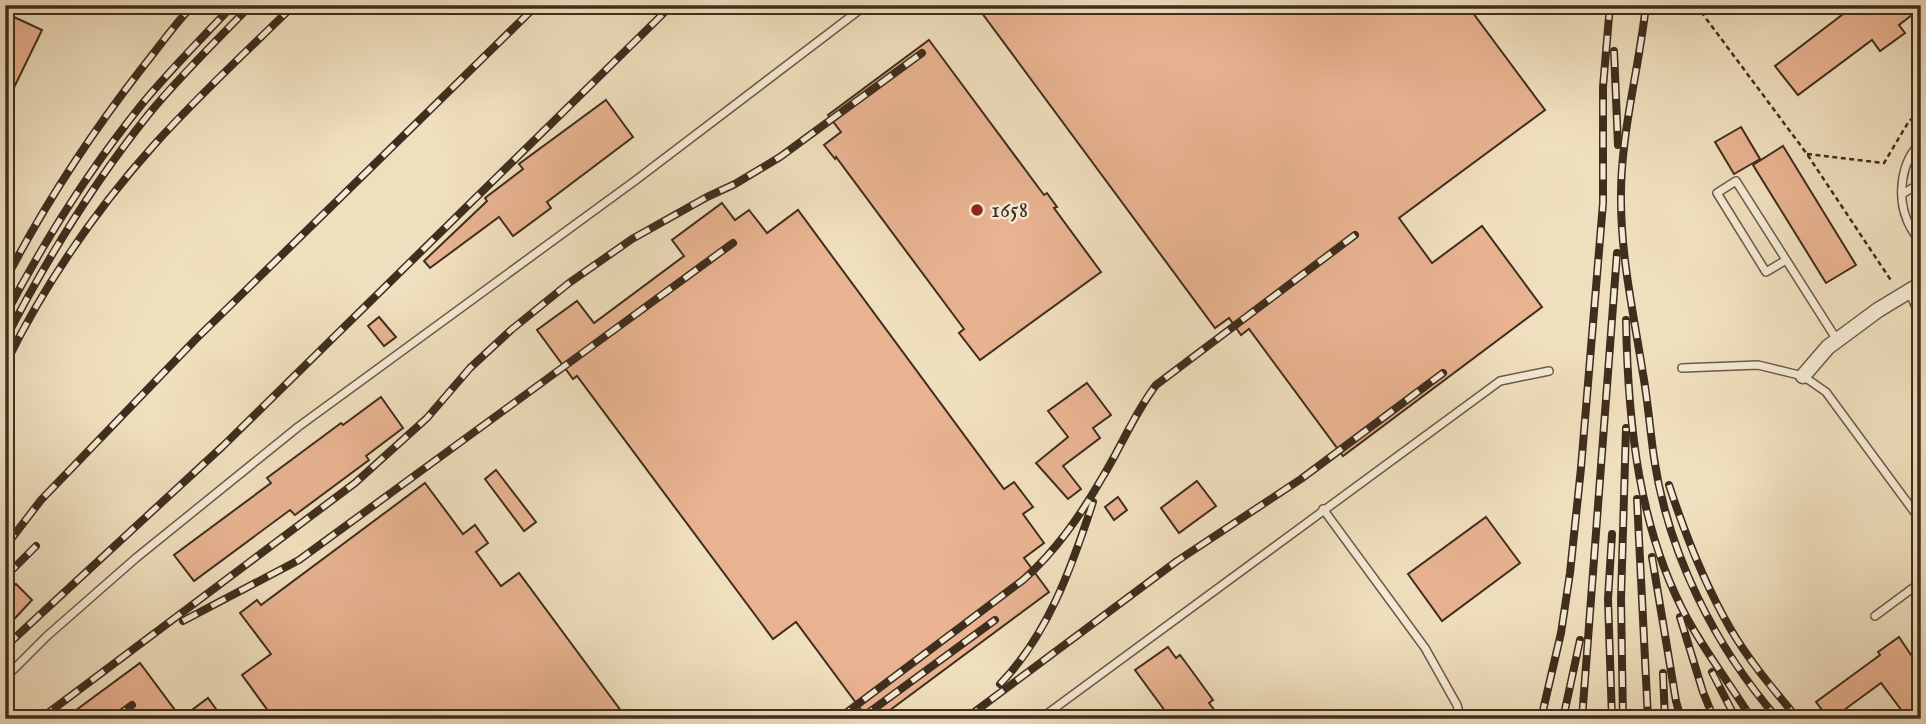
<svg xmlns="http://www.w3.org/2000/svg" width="1926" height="724" font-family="'IM FELL English',serif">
<rect width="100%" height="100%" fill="#f0dfbe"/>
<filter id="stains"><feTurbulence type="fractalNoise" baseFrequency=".00286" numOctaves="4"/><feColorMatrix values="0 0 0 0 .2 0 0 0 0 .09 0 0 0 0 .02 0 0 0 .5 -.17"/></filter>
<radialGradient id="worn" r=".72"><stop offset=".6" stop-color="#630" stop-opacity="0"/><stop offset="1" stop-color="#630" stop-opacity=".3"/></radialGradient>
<!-- building -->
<g fill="#e9b391" stroke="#3f2e1d" stroke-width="2">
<polygon points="976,5 1467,5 1545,110 1399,218 1432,263 1482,226 1542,307 1343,456 1249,329 1241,335 1229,318 1215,328"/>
<polygon points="1855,5 1921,5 1921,8 1899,25 1905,33 1880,51 1872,40 1798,95 1775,66"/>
<polygon points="14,17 42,30 5,106 5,34"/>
<polygon points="929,40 1044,195 1047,193 1057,207 1054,208 1101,272 980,360 959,333 964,329 836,157 835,159 824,145 841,132 828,115"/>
<polygon points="606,100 633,137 547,202 551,208 513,236 499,217 430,268 424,261 487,201 485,198 523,169 519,164"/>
<polygon points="1741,127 1760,159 1734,174 1715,142"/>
<polygon points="1783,146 1856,265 1826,283 1753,165"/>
<polygon points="722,203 735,220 749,210 767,233 798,210 1004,489 1014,482 1033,507 1023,514 1044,543 1024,558 1049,592 878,719 868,719 796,622 773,639 577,376 573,379 537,330 577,301 594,323 684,256 672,240"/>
<polygon points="379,317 396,337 384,346 368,326"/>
<polygon points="1087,383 1111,415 1093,428 1100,438 1063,466 1081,489 1068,499 1036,463 1068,437 1048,411"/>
<polygon points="381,397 403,428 366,456 369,460 295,515 290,510 194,581 174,555 271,483 267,478 341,423 343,425"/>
<polygon points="496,470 536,522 524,531 485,479"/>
<polygon points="1197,481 1216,506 1179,533 1161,508"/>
<polygon points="425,483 463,534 475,525 488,543 476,552 501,586 519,573 627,719 274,719 242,675 271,654 240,613 257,600 261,605"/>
<polygon points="1118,497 1127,510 1114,520 1105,507"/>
<polygon points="1486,517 1520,563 1442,621 1408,574"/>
<polygon points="16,584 32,600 5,629 5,595"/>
<polygon points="1899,637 1913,658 1921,653 1921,719 1908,719 1881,683 1844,710 1854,719 1829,719 1816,702 1880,655 1878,652"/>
<polygon points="1168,647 1176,658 1180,655 1189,667 1213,700 1209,703 1221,719 1171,719 1135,670"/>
<polygon points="140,663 181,718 208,698 223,719 64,719"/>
</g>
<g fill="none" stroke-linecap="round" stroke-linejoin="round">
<!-- lane casing -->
<g stroke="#6b5a45" stroke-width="10">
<g id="lane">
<path d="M1921,143C1901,160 1897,196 1907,220C1910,228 1916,236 1921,244"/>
<polyline points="1902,194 1921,183"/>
<polyline points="1786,260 1766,272 1717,193 1736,181 1837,340"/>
<polyline points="1909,291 1921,319"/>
<polyline points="1682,368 1758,365 1803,376 1826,392 1921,521"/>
<polyline points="1323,509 1425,648 1457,705 1461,719"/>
<polyline points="1875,616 1921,582"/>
<polyline points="5,678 47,636 136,558 298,427 636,180 866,5"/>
<polyline points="1040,719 1500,381 1549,371"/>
</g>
</g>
<!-- street casing -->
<g stroke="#6b5a45" stroke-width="17">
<polyline id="street" points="1803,376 1828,347 1878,310 1921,284"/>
</g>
<!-- path -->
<g stroke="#3f2e1d" stroke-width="2.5" stroke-dasharray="5 3.5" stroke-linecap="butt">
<polyline points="1696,5 1807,154 1892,282"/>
<polyline points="1807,154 1884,163 1909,121 1921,113"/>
</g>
<!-- lane -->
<use href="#lane" stroke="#f5ead5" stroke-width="7"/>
<!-- street -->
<use href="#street" stroke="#f5ead5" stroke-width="14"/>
<!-- rail casing -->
<g stroke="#3f2e1d" stroke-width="8">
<g id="rail">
<path d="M1646,5C1639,69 1620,136 1621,200C1621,258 1634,316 1643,374C1648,402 1650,430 1654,458C1668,553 1715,647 1778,719"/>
<polyline points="1614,51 1618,145"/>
<path d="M5,281C44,205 90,135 142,68C159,47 174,25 193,5"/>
<path d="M5,316C44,241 89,170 142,104C170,70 202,38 233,5"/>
<path d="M1626,320C1628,423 1638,528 1688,620C1707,654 1731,686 1752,719"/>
<path d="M5,340C46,260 92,185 148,115C180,76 216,41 251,5"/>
<path d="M5,365C44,285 95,211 154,145C198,96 247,51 294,5"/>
<path d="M1669,485C1685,534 1704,583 1730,628C1749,661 1774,690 1798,719"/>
<polyline points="1637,499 1648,719"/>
<polyline points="5,547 41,500 195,340 537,5"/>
<polyline points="1652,557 1676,701 1681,719"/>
<polyline points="5,577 36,546"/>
<polyline points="1680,617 1703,692 1714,719"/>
<polyline points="183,621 299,560 733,243"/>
<polyline points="5,647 223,446 672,5"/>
<polyline points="1712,672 1736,719"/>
<polyline points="1663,673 1665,719"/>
<path d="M1000,684C1048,635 1072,566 1093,502"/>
<polyline points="40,719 355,483 427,418 470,368 511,330 569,283 632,239 707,197 735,184 780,157 922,53"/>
<polyline points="113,719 132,705"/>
<path d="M838,719L1023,580C1056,551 1080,516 1102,478C1121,447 1134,414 1156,385L1355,235"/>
<polyline points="860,719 995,620"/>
<polyline points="965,719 1177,561 1301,479 1443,373"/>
<polyline points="1541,719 1561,633 1570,573 1581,468 1603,203 1603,87 1610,5"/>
<polyline points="1563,719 1580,640"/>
<polyline points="1582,719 1617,253"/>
<polyline points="1612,719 1608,599 1612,534"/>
<polyline points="1623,719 1621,599 1626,428"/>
</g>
</g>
<!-- rail -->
<use href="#rail" stroke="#f5ead5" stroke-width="5" stroke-dasharray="16" stroke-linecap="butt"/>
</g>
<!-- markers -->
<circle fill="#8f2418" stroke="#f5ead5" stroke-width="2.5" cx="977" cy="210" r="7"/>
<g text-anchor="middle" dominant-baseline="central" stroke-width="5" stroke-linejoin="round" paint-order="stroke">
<!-- poi labels -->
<g font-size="24" fill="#3f2e1d" stroke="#f5ead5" text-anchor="start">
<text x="991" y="210">1658</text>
</g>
</g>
<!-- margin -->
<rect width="1926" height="724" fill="none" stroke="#f0dfbe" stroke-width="28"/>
<rect x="7" y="7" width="1912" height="710" fill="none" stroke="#3f2e1d" stroke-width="3.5"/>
<rect x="14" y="14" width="1898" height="696" fill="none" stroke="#3f2e1d" stroke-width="2"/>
<rect width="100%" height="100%" filter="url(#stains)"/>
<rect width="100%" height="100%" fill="url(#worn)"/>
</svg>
